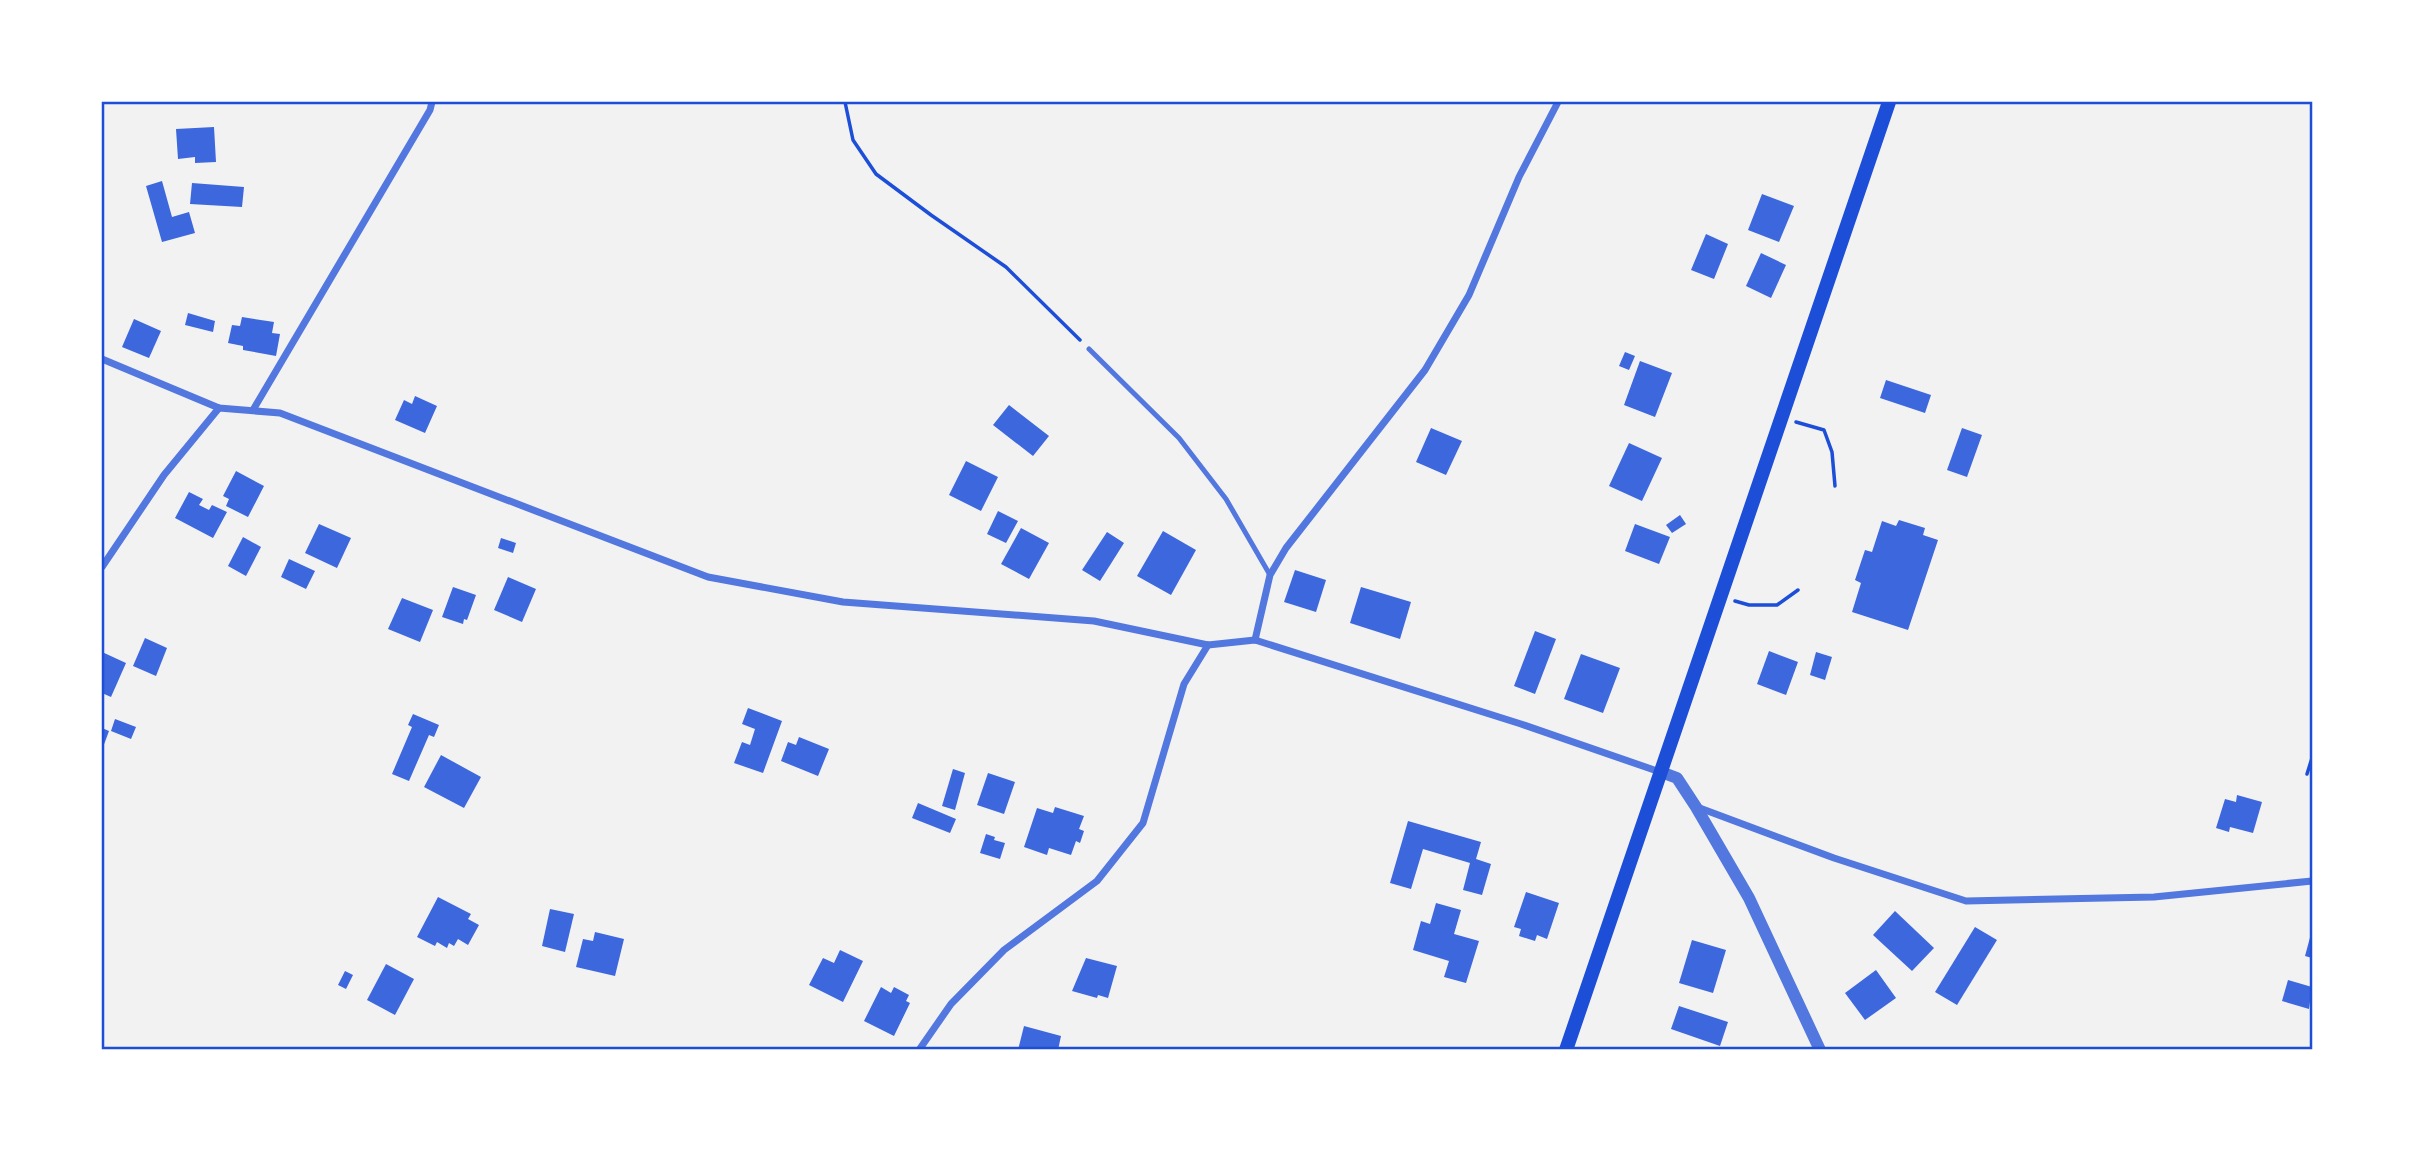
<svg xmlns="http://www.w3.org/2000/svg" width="2414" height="1151" font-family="Spectral,serif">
<rect width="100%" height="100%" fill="#f2f2f2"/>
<!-- building -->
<g fill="#3d67dc">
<polygon points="214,127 216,162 195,163 195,157 178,159 176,129"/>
<polygon points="162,181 172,217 189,212 195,233 162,242 146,186"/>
<polygon points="192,183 244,187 242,207 190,204"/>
<polygon points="1762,194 1794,206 1779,242 1748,230"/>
<polygon points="1706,234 1728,244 1714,279 1691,270"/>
<polygon points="1761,253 1786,265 1771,298 1746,286"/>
<polygon points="188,313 215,321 213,332 185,325"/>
<polygon points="242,317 274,322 272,333 280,334 276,356 243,350 243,346 228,343 232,325 240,326"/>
<polygon points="134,319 161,331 149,358 122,347"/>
<polygon points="1625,352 1635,356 1629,370 1619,366"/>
<polygon points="1640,361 1672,373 1655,417 1624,405"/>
<polygon points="1886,380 1931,395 1925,413 1880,398"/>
<polygon points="415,396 437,406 425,433 395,420 404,400 412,404"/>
<polygon points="1009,405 1049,436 1033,456 993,425"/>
<polygon points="1431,428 1462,441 1446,475 1416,462"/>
<polygon points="1962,428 1982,435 1967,477 1947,470"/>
<polygon points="1629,443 1662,458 1642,501 1609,486"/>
<polygon points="966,461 998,477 981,511 949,495"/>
<polygon points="236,471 264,486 248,517 226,506 229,499 223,496"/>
<polygon points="189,492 203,499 199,505 209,510 212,505 227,512 213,538 175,518"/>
<polygon points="998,511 1018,521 1006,543 987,534"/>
<polygon points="1680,515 1686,524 1672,533 1666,525"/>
<polygon points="1899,520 1925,528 1923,535 1938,540 1908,630 1852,612 1861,583 1855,580 1865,550 1872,552 1882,521 1896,526"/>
<polygon points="319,524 351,538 337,568 305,553"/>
<polygon points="1635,524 1670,537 1659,564 1625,551"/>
<polygon points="1021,528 1049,543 1029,579 1001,564"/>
<polygon points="1163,531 1196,550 1171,595 1137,576"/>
<polygon points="1107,532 1124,543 1100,581 1082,570"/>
<polygon points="243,537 261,547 246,576 228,566"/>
<polygon points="501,538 516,543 513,553 498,548"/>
<polygon points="289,559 315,571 306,589 281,577"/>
<polygon points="1295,570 1326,580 1316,612 1284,602"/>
<polygon points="508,577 536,589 522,622 494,610"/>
<polygon points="453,587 476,595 467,620 464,619 463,624 442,617"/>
<polygon points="1361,587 1411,602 1400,639 1350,623"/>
<polygon points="402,598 433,610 420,642 388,629"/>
<polygon points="1535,631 1556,639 1535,694 1514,686"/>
<polygon points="145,638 167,648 156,676 133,666"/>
<polygon points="1769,651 1798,662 1786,695 1757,684"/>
<polygon points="102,652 126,663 111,697 102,693"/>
<polygon points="1816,652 1832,657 1825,680 1810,675"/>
<polygon points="1581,654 1620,668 1603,713 1564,699"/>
<polygon points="748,708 782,721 763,773 734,763 742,742 750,745 755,729 742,724"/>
<polygon points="413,714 439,725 434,737 429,735 409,781 392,774 412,727 408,725"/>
<polygon points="115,719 136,727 131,739 111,731"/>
<polygon points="102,728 109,731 102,750"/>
<polygon points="799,737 829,749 818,776 781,761 788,742 796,745"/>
<polygon points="441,755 481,777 464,808 424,787"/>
<polygon points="953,769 965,773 955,810 942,806"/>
<polygon points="988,773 1015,782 1004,814 977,805"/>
<polygon points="2237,795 2262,802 2253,833 2230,827 2229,832 2216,828 2225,799 2236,802"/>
<polygon points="918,803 956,819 950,833 912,818"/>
<polygon points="1055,807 1084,816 1079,829 1084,831 1080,843 1076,841 1071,855 1049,848 1047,855 1024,847 1037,808 1053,813"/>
<polygon points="1408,821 1481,842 1476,859 1491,864 1482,895 1463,890 1470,863 1423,849 1411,889 1390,883"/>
<polygon points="986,834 995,837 994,840 1005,843 1000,859 980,853"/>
<polygon points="1526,892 1559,903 1547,939 1537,935 1535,941 1519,936 1521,929 1514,927"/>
<polygon points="438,897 471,914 468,919 479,925 468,945 458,939 454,946 449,943 447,948 437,942 435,946 417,937"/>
<polygon points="1436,903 1461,910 1454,934 1479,941 1466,983 1444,977 1449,961 1413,950 1421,921 1430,924"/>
<polygon points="550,909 574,914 565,952 542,946"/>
<polygon points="1895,911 1934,948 1912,971 1873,935"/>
<polygon points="1975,927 1997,940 1957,1005 1935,992"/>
<polygon points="2312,930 2312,958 2305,956"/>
<polygon points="595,932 624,939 615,976 576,967 583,939 593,941"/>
<polygon points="1692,940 1726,950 1713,993 1679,983"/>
<polygon points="840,950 863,961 843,1002 809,985 823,958 834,963"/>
<polygon points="1086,958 1117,966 1108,998 1098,995 1097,998 1072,991"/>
<polygon points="386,964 414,979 395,1015 367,1000"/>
<polygon points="1876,970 1896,998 1865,1020 1845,993"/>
<polygon points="345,971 353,975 346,989 338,985"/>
<polygon points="2288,980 2312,987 2309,1009 2282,1001"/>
<polygon points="881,987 891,993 894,987 909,995 906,1001 910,1003 894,1036 864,1021"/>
<polygon points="1679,1006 1728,1022 1720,1046 1671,1029"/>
<polygon points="1024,1026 1061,1036 1058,1050 1018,1050"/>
</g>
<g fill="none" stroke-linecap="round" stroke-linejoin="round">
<!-- path -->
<g stroke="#1d4ed8" stroke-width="3.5">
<polyline points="845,102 853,140 876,174 931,215 1006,267 1080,340"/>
<polyline points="1796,422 1824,430 1832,452 1835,486"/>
<polyline points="1735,601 1749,605 1777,605 1798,590"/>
<polyline points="2307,774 2312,758"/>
</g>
<!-- service -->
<polyline stroke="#5277de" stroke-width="5" points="1089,349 1179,438 1226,499 1270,575"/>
<!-- minor -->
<g stroke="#5277de" stroke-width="7">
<polyline points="102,359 219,408 280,413 708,577 843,602 1094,621 1208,645 1255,640 1521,724 1660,772"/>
<polyline points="253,410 430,110 432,102"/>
<polyline points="102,567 164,475 219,408"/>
<polyline points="1255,640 1270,575 1286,548 1425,370 1469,295 1519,177 1558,102"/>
<polyline points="1697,807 1834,858 1966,901 2154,897 2312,881"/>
<polyline points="919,1050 951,1004 1004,950 1097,881 1143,823 1184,684 1208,645"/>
</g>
<!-- tertiary -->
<polyline stroke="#5277de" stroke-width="12" points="1661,772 1677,778 1696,807 1749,898 1820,1050"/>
<!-- secondary -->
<polyline stroke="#1d4ed8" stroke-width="14" points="1566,1050 1889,102"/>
</g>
<!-- border -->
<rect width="2414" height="1151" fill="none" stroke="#ffffff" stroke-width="206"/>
<rect x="103" y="103" width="2208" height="945" fill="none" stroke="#1d4ed8" stroke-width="2.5"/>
</svg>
